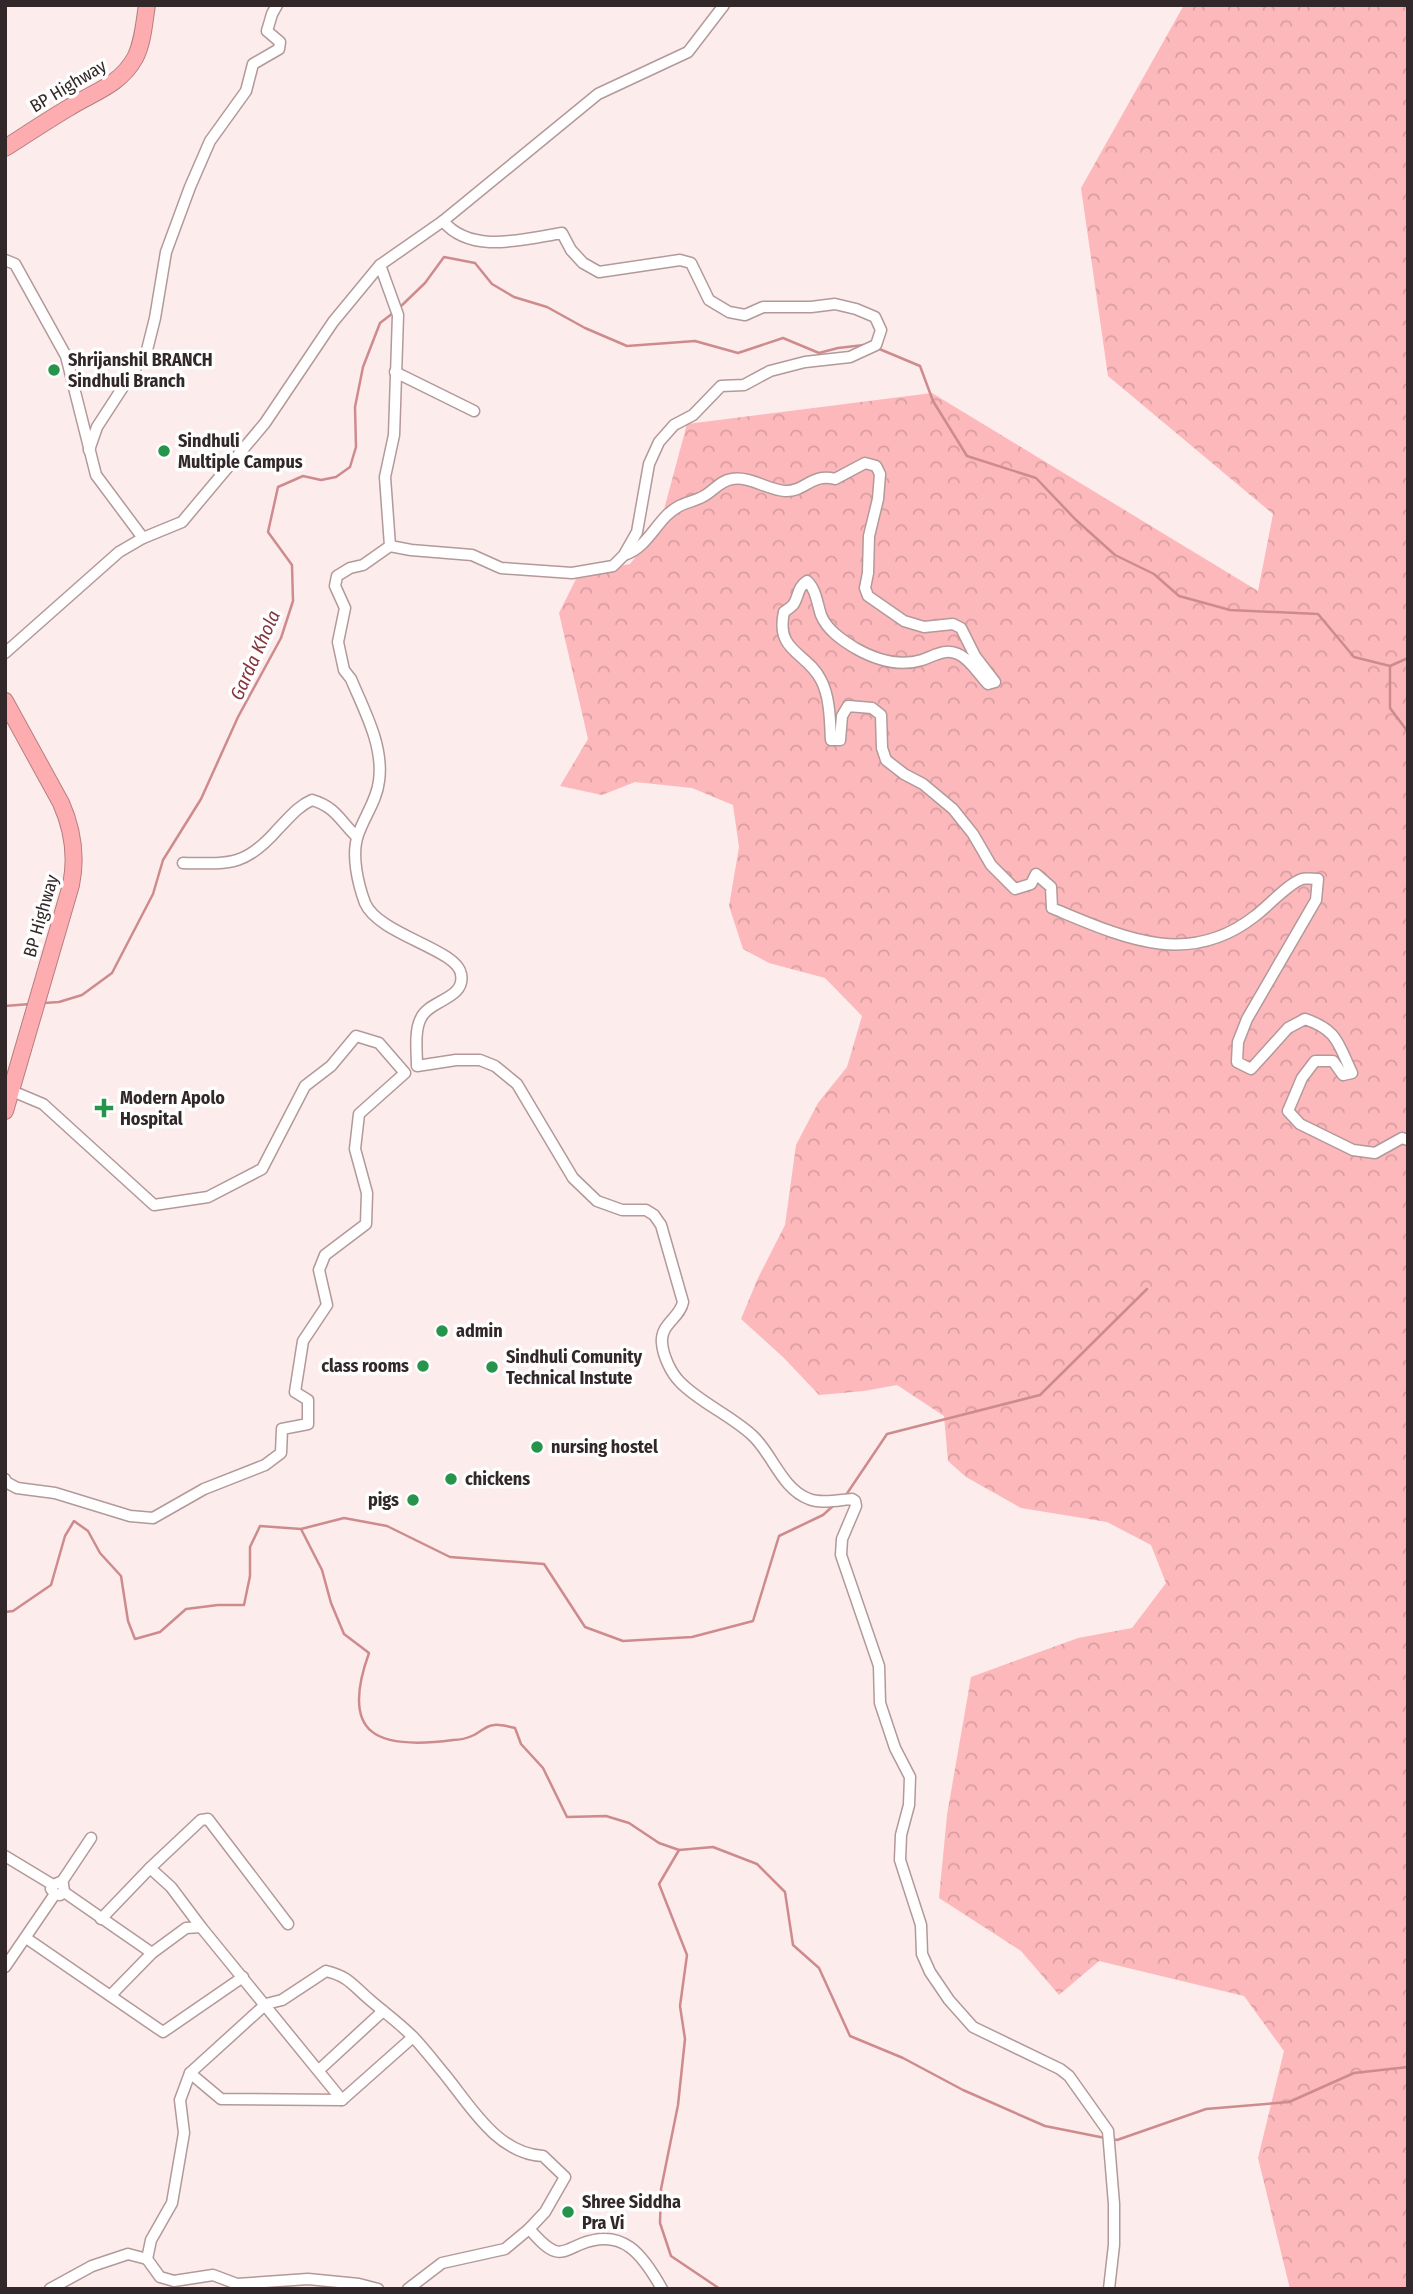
<svg xmlns="http://www.w3.org/2000/svg" width="1413" height="2294" font-family="'Fira Sans Condensed',sans-serif">
<defs>
<pattern id="forest-crowns" width="20" height="18" patternUnits="userSpaceOnUse" patternTransform="scale(1.75)"><rect width="20" height="18" fill="#fdb8bb"/><path d="M2 6a3 3 0 1 1 6 0M12 15a3 3 0 1 1 6 0" fill="none" stroke="#d99ea1"/></pattern>
</defs>
<rect width="100%" height="100%" fill="#fdecec"/>
<!-- forest -->
<polygon fill="url(#forest-crowns)" points="1184,5 1408,5 1408,2289 1290,2289 1258,2158 1284,2051 1244,1996 1099,1961 1059,1995 1021,1951 939,1898 947,1815 971,1677 1078,1638 1132,1628 1166,1583 1151,1545 1107,1522 1021,1508 966,1477 948,1461 944,1416 897,1385 864,1391 819,1395 784,1358 741,1319 758,1278 785,1225 796,1145 818,1103 847,1067 862,1016 825,978 769,963 743,949 729,906 739,847 733,805 692,788 635,782 602,795 560,786 588,739 559,613 579,573 630,564 659,528 687,424 932,393 1258,591 1273,514 1108,376 1081,188"/>
<g fill="none" stroke-linecap="round" stroke-linejoin="round">
<!-- stream -->
<g stroke="#ce8b8e" stroke-width="2.5">
<polyline points="398,309 425,283 444,257 475,263 492,284 514,297 547,307 585,328 627,346 695,341 738,353 783,338 819,353 838,348 864,345"/>
<polyline points="877,348 920,366 933,401 967,456 1036,478 1076,520 1115,555 1154,574 1179,596 1230,610 1318,614 1354,657 1390,666 1408,658"/>
<polyline points="1390,666 1390,708 1408,732"/>
<polyline points="44,1003 59,1002 82,995 112,973 153,894 163,860 201,799 238,717 281,638 293,601 292,565 268,532 278,487 303,476 321,480 336,477 350,467 356,447 355,407 363,367 380,323 393,313"/>
<polyline points="5,1006 30,1004"/>
<polyline points="846,1495 887,1434 1040,1395 1147,1289"/>
<path d="M301,1529L322,1570L331,1603L344,1634L369,1653C339,1736 378,1750 453,1740C460,1740 468,1738 474,1735C480,1732 487,1725 494,1725C500,1724 509,1727 515,1728L521,1744L543,1768L567,1817L606,1816L629,1823L659,1843L679,1850L659,1884L687,1955L680,2006L685,2039L678,2105L661,2189L660,2223L671,2256L720,2289"/>
<polyline points="5,1612 13,1611 51,1585 65,1536 74,1521 88,1531 100,1553 121,1576 128,1621 135,1639 160,1632 186,1609 218,1605 244,1605 250,1576 250,1547 260,1526 301,1529 344,1518 387,1526 450,1557 544,1564 585,1627 623,1641 692,1637 753,1621 779,1536 823,1515 833,1506"/>
<polyline points="679,1850 713,1847 757,1864 785,1892 793,1945 819,1968 850,2036 903,2058 963,2090 1045,2126 1105,2138"/>
<polyline points="1112,2139 1117,2140 1206,2109 1289,2102 1354,2073 1408,2067"/>
</g>
<!-- minor casing -->
<g stroke="#b39999" stroke-width="13">
<g id="minor">
<path d="M5,260L15,264L66,356L96,475L143,538L182,522L265,423L333,322L380,265L398,315L394,435L385,477L390,546L363,565L350,568L337,576L335,586L345,608L338,642L344,670L351,679C364,710 384,746 379,781C377,800 364,817 358,835C351,855 358,884 365,903C379,935 457,949 461,974C466,999 429,1000 421,1018C414,1031 417,1052 417,1066L456,1060H480L495,1066L517,1084L573,1178L597,1201L622,1210H646L654,1215L661,1225L683,1302C680,1318 660,1324 662,1343C663,1356 671,1373 680,1382C699,1402 732,1416 753,1436C773,1455 782,1489 809,1499C820,1504 839,1500 852,1499L855,1501L856,1506L842,1539L841,1555L879,1666L880,1703L895,1748L910,1777L909,1805L901,1835L900,1860L921,1925L922,1954L930,1972L949,2000L973,2027L1060,2069L1069,2076L1108,2131L1114,2204V2245L1109,2289"/>
<polyline points="380,265 443,221 598,94 688,52 724,5"/>
<polyline points="395,372 474,411"/>
<polyline points="89,450 97,427 147,350 155,318 166,252 190,187 210,141 246,91 253,64 279,49 280,42 267,31 272,14 277,5"/>
<path d="M390,546L411,550L472,555L501,568L572,573L613,566L624,555L637,532L649,464L659,442L674,425L693,415L721,386L744,385L770,371L805,362L850,357L876,345L881,330L875,317L856,309L835,304L811,307H763L745,315L729,312L709,300L691,263L680,260L599,272L583,263L571,250L562,233C524,239 471,255 443,221"/>
<path d="M624,555C644,549 653,529 667,515C680,503 686,504 700,498C713,493 718,481 732,479C750,476 768,490 785,491C805,492 811,473 835,479L865,463L876,466L880,474L878,499L869,536L868,573L865,588L868,596L904,621L924,627L953,624L961,628L975,656L995,682L988,684C979,675 970,659 958,654C945,648 934,656 922,660C899,667 876,660 855,648C842,640 827,630 821,615C817,603 816,589 807,581C797,587 799,597 793,605C790,608 787,610 784,612C775,652 807,652 821,680C830,697 830,721 831,740H840L842,716L848,706L872,708L881,715L882,748L886,760L904,774L923,784L953,809L973,834L991,865L1015,889L1031,884L1036,874L1051,887L1052,908C1122,937 1188,969 1255,916C1267,907 1289,883 1302,879C1306,878 1314,879 1318,879L1316,900L1247,1019L1238,1042L1237,1062L1251,1069L1288,1028L1305,1019C1338,1030 1338,1044 1352,1073L1343,1075L1333,1061H1315L1302,1078L1288,1111L1300,1124L1353,1150L1375,1153L1402,1138L1408,1140"/>
<polyline points="5,653 119,552 143,538"/>
<path d="M183,863C230,864 246,866 278,829C289,818 298,806 312,800C336,807 340,821 357,837"/>
<polyline points="5,1479 6,1482 17,1488 55,1493 130,1516 153,1518 204,1489 265,1465 281,1453 282,1429 308,1424 308,1400 295,1392 303,1341 327,1305 319,1270 325,1255 366,1224 367,1193 355,1149 359,1114 405,1073 379,1043 356,1036 331,1066 305,1086 262,1169 208,1197 154,1205 43,1104 12,1091"/>
<polyline points="5,1856 53,1885 60,1882 63,1884 64,1892 60,1895 55,1894 51,1889 53,1885"/>
<polyline points="150,1868 171,1887 201,1927"/>
<polyline points="61,1883 91,1838"/>
<polyline points="64,1892 152,1953 186,1928 201,1927 342,2100"/>
<polyline points="101,1919 150,1868 201,1820 208,1819 288,1924"/>
<polyline points="26,1938 163,2032 243,1977"/>
<polyline points="5,1967 55,1894"/>
<polyline points="111,1995 152,1953"/>
<polyline points="319,2070 383,2011"/>
<polyline points="190,2073 221,2099 342,2100 413,2037"/>
<polyline points="50,2289 92,2266 128,2254 147,2259"/>
<path d="M378,2289L359,2284L308,2279L237,2284L213,2275L174,2281L160,2277L147,2259L151,2240L172,2203L184,2133L180,2100L190,2073L266,2004L282,2000L326,1971C350,1977 352,1985 370,2000C385,2013 402,2025 415,2039C426,2051 436,2064 446,2076C471,2107 498,2154 543,2156L565,2177L545,2212L529,2229C536,2236 545,2248 555,2251C563,2254 573,2247 581,2244C623,2227 643,2255 662,2289"/>
<polyline points="408,2289 442,2263 505,2249 529,2229"/>
</g>
</g>
<!-- highway casing -->
<g stroke="#b67e81" stroke-width="18">
<g id="highway">
<path d="M5,148C27,134 48,120 70,107C94,92 120,85 135,58C143,43 144,23 147,5"/>
<path d="M5,701L61,803C73,830 77,856 71,885L5,1111"/>
</g>
</g>
<!-- minor -->
<use href="#minor" stroke="#fff" stroke-width="10"/>
<!-- highway -->
<use href="#highway" stroke="#fdadb0" stroke-width="16"/>
</g>
<!-- markers -->
<g fill="#27944c" stroke="#fefefe" stroke-width="2.5">
<circle cx="54" cy="370" r="7"/>
<circle cx="164" cy="451" r="7"/>
<path d="M100.5 1097.5h7v7h7v7h-7v7h-7v-7h-7v-7h7z"/>
<circle cx="442" cy="1331" r="7"/>
<circle cx="423" cy="1366" r="7"/>
<circle cx="492" cy="1367" r="7"/>
<circle cx="537" cy="1447" r="7"/>
<circle cx="451" cy="1479" r="7"/>
<circle cx="413" cy="1500" r="7"/>
<circle cx="568" cy="2212" r="7"/>
</g>
<g text-anchor="middle" dominant-baseline="central" stroke-width="7" stroke-linejoin="round" paint-order="stroke">
<!-- street labels -->
<g font-size="18" fill="#332829" stroke="#fefefe">
<text transform="translate(68 86) rotate(-31)">BP Highway</text>
<text transform="translate(41 916) rotate(-74)">BP Highway</text>
</g>
<!-- poi labels -->
<g font-size="18" font-weight="bold" fill="#332829" stroke="#fefefe" text-anchor="start">
<text x="68" y="360">Shrijanshil BRANCH<tspan x="68" dy="21">Sindhuli Branch</tspan></text>
<text x="178" y="441">Sindhuli<tspan x="178" dy="21">Multiple Campus</tspan></text>
<text x="120" y="1098">Modern Apolo<tspan x="120" dy="21">Hospital</tspan></text>
<text x="456" y="1331">admin</text>
<text x="506" y="1357">Sindhuli Comunity<tspan x="506" dy="21">Technical Instute</tspan></text>
<text x="409" y="1366" text-anchor="end">class rooms</text>
<text x="551" y="1447">nursing hostel</text>
<text x="465" y="1479">chickens</text>
<text x="399" y="1500" text-anchor="end">pigs</text>
<text x="582" y="2202">Shree Siddha<tspan x="582" dy="21">Pra Vi</tspan></text>
</g>
<!-- water labels -->
<g font-size="19" font-style="italic" fill="#86353e" stroke="#fefefe">
<text transform="translate(255 655) rotate(-66)">Garda Khola</text>
</g>
</g>
<!-- border -->
<rect width="1413" height="2294" fill="none" stroke="#332829" stroke-width="14"/>
</svg>
